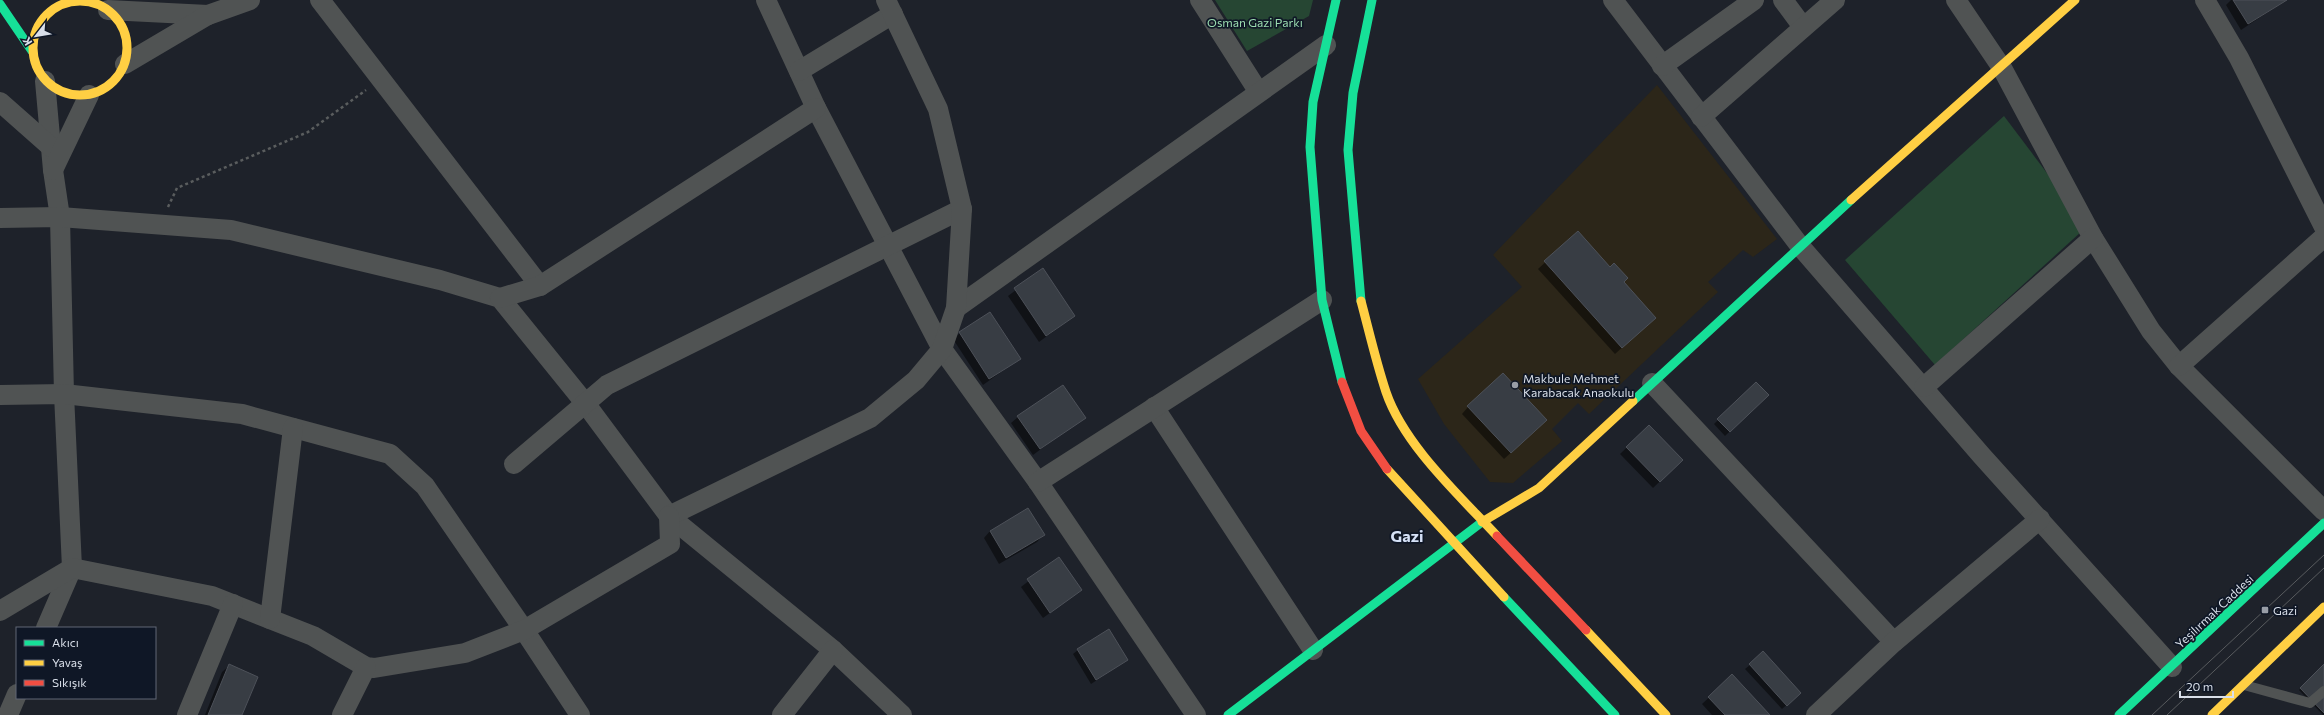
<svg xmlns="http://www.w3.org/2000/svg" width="2324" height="715" font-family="Commissioner,sans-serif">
<rect width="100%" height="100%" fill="#1e222a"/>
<!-- education -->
<polygon fill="#2c2619" points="1657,85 1777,239 1753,257 1743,250 1708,282 1718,292 1589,414 1578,403 1552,429 1562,441 1513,483 1490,482 1444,424 1418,379 1522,287 1493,255"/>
<!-- green -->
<g fill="#264633">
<polygon points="1215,0 1313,0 1309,16 1247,51"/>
<polygon points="2004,116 2065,197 2082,231 1935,365 1845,260"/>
</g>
<!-- shadow -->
<g fill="#0007">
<polygon points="2231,0 2286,0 2241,30 2226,5"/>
<polygon points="1578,232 1622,282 1648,324 1615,354 1538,269"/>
<polygon points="1043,270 1074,316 1039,342 1008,296"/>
<polygon points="960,333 1019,359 983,385 953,339"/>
<polygon points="1756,383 1767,395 1725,436 1714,424"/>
<polygon points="1468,407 1539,427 1504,459 1462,414"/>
<polygon points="1018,417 1084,417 1033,455 1011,423"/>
<polygon points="1649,426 1682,460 1653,488 1620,454"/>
<polygon points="990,531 1043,535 1037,542 999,564 984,538"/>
<polygon points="1058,558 1081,590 1043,618 1021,587"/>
<polygon points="1078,650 1127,660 1091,684 1073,654"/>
<polygon points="1750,665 1800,693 1782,709 1745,669"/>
<polygon points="229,666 241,715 205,715 222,672"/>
<polygon points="2324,666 2324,715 2323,715 2299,690"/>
<polygon points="1732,676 1768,715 1712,715 1702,704"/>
</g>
<!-- building -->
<g fill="#383d44" stroke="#4d5159">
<polygon points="2233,0 2287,0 2248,24"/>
<polygon points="1578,231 1610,267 1614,263 1628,278 1624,282 1656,318 1622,348 1544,261"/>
<polygon points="1043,268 1075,316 1046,336 1014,288"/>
<polygon points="990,312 1021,359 989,379 959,332"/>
<polygon points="1503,373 1547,420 1511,453 1467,406"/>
<polygon points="1756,382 1769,395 1730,432 1717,419"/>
<polygon points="1063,385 1086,418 1040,449 1017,416"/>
<polygon points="1649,425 1683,460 1660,482 1626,447"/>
<polygon points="1028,508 1045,535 1006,558 990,531"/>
<polygon points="1059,557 1082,590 1050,613 1027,579"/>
<polygon points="1109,629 1128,660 1096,680 1077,649"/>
<polygon points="1763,651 1801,693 1787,706 1749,664"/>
<polygon points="229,664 258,677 242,715 208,715"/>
<polygon points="2324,664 2324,713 2300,688"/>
<polygon points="1732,674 1770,715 1725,715 1708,697"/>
</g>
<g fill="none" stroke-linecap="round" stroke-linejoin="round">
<!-- path -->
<polyline stroke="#5a5d5e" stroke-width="2.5" stroke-dasharray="3 3" stroke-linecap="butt" points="168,207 177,188 308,132 366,90"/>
<!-- lane -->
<polyline stroke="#505353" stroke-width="10" points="2244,685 2310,703 2324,691"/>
<!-- street -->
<g stroke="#505353" stroke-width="20">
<polyline points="320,0 540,286"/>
<polyline points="766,0 816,108 942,349 1038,482 1196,715"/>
<polyline points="1200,0 1258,91"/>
<polyline points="1613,0 1800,246 1982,456 2172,667"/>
<polyline points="1783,0 1803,27"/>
<polyline points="1956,0 2002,68 2093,238 2151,331 2179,366 2324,511"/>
<polyline points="2205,0 2239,58 2324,227"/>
<polyline points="108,10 208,15"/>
<polyline points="125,64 208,15 250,0"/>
<polyline points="1662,66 1754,0"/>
<polyline points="799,71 893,14"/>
<polyline points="45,81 53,170 60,217 64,394 72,568 46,628"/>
<polyline points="0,102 51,147"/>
<polyline points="1701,117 1835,0"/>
<polyline points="53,170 89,95"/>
<polyline points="0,218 60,217 231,230 440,280 500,298 585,403 669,516 833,650 902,715"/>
<polyline points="500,298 540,286 816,108"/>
<polyline points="956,308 1326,45"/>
<polyline points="2179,366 2324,237"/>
<polyline points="1652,383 1894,642"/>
<polyline points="1924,387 2093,238"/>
<polyline points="0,395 64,394 242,414 390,454 425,486 524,630 580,715"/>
<polyline points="1154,407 1313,650"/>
<polyline points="514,464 607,385 962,209"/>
<polyline points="1038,482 1322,300"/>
<polyline points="669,516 870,418 916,380 942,349 956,308 962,209 938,109 886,0"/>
<polyline points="0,611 72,568 212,596 313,636 366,667 374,668 465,653 524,630 670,544 669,516"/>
<polyline points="270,619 293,428"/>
<polyline points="8,715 17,694"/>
<polyline points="187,715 233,604"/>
<polyline points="342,715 366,667"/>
<polyline points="782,715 833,650"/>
<polyline points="1816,715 1894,642 2040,519"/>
</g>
<!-- fast -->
<g stroke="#16e098" stroke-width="9">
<polyline points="1336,0 1313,102 1310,147 1322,300 1342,382"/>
<polyline points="0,4 32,51"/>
<polyline points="1361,301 1348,150 1353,93 1372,0"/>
<polyline points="1633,401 1851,200"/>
<polyline points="1504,597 1615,715"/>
<polyline points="1228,715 1482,522"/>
<polyline points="2119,715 2324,523"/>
</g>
<!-- slow -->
<g stroke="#ffcf43" stroke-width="9">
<circle cx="80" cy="48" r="47"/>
<polyline points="1851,200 2075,0"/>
<path d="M1361,301C1369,331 1376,362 1386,392C1404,445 1459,495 1497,536"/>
<polyline points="1387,469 1504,597"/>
<polyline points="1482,522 1539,488 1633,401"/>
<polyline points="1586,630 1666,715"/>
<polyline points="2212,715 2324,607"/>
</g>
<!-- jam -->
<g stroke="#f24e42" stroke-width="9">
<polyline points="1342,382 1361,431 1387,469"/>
<polyline points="1497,536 1586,630"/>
</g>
<!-- tram -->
<g stroke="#585b5e" stroke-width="1">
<polyline points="2152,715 2324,555"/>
<polyline points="2167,715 2324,568"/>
</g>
</g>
<!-- markers -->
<g fill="#989da6" stroke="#0f1726" stroke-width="1.5">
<circle cx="1515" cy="385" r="4"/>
<rect x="2261" y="606" width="8" height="8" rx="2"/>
</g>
<g text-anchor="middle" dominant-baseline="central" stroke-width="3.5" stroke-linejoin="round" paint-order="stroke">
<!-- park labels -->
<g font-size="12" fill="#9bdcb0" stroke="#0f1726">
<text x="1255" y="22">Osman Gazi Parkı</text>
</g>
<!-- poi labels -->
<g font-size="12" fill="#d9dfe9" stroke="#0f1726" text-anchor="start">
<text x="1523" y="378">Makbule Mehmet<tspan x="1523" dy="14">Karabacak Anaokulu</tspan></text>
<text x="2273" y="610">Gazi</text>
</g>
<!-- street labels -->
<g font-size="12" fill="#d9dfe9" stroke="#0f1726">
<text transform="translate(2214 611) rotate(-43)">Yeşilırmak Caddesi</text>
</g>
<!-- district labels -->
<g font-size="16" font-weight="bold" fill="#d5e1f6" stroke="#0f1726">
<text x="1407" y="535">Gazi</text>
</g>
</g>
<!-- legend -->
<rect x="16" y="627" width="140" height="72" fill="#0f1726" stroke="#606774"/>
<rect x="24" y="640" width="20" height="6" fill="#16e098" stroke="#606774"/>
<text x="52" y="647" font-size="12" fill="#d9dfe9">Akıcı</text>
<rect x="24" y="660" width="20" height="6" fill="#ffcf43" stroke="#606774"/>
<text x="52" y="667" font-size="12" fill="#d9dfe9">Yavaş</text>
<rect x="24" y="680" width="20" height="6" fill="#f24e42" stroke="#606774"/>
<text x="52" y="687" font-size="12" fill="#d9dfe9">Sıkışık</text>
<!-- north arrow -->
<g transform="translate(36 36) rotate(239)" stroke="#0f1726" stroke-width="3" paint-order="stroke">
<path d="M0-3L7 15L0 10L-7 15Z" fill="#d9dfe9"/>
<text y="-6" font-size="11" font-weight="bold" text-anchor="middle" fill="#d9dfe9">K</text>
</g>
<!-- scale -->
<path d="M2180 691v6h53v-6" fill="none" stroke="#d9dfe9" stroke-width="2"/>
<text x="2186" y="691" font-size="12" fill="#d9dfe9" stroke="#0f1726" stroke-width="3" paint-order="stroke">20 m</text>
</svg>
